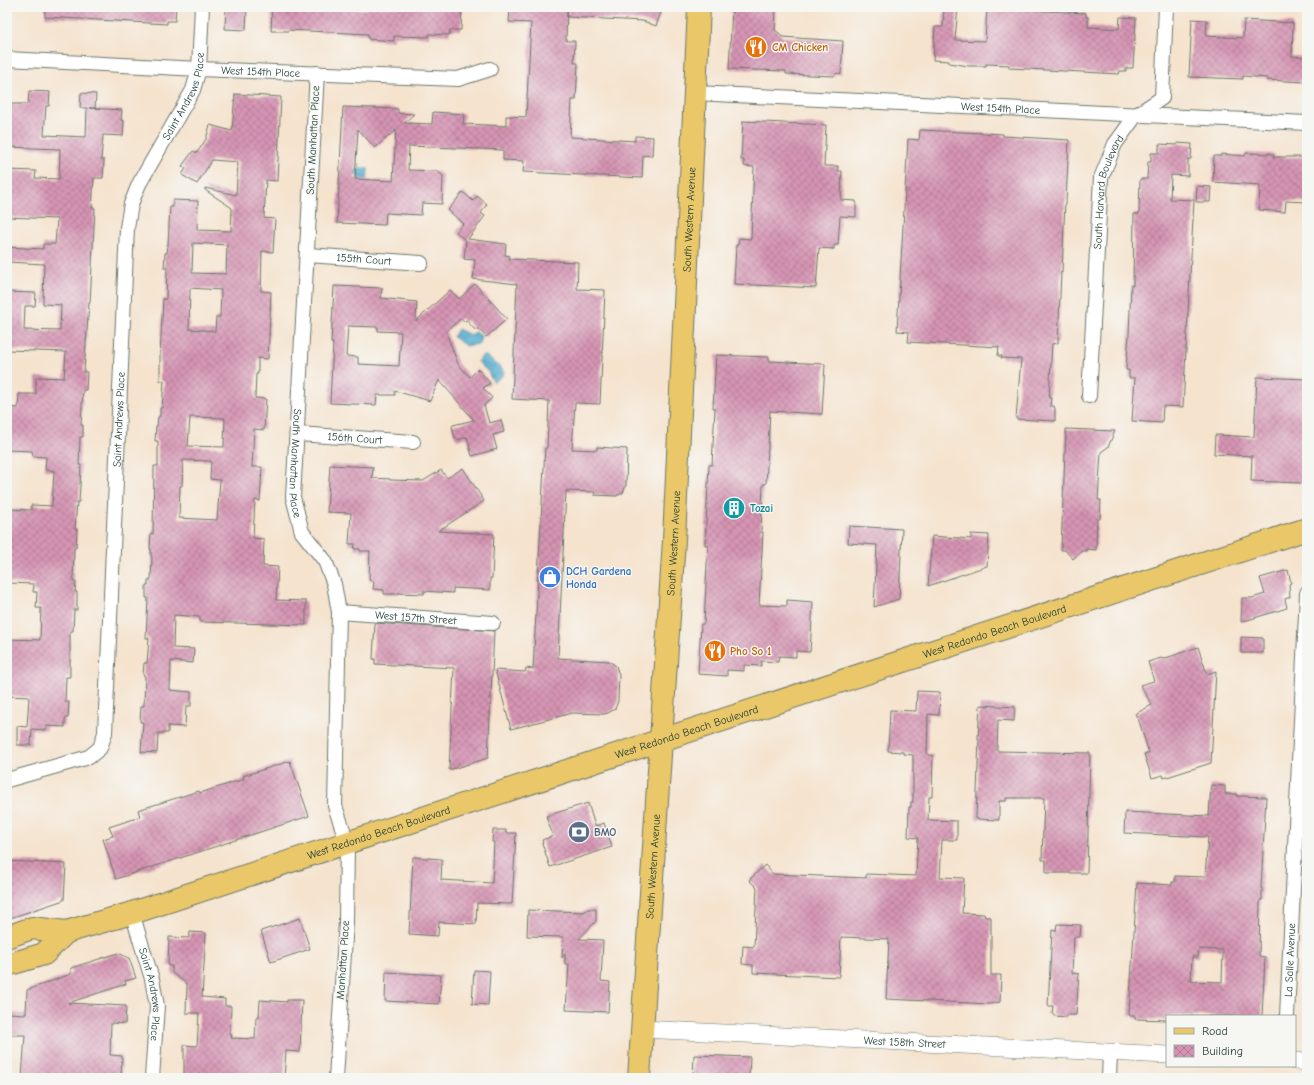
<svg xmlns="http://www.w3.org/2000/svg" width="1314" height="1085" font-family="'Comic Neue',sans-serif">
<defs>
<pattern id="water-waves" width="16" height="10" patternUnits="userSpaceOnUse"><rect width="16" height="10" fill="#53add0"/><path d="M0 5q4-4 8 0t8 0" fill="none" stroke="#448eaa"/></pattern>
<pattern id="building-cross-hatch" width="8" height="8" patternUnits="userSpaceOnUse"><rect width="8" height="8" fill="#d694b4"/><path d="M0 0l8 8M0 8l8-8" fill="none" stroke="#ad7a93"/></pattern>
</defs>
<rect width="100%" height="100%" fill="#f6f6f2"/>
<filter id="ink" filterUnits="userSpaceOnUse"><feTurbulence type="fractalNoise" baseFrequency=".025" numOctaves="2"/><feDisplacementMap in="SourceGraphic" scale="8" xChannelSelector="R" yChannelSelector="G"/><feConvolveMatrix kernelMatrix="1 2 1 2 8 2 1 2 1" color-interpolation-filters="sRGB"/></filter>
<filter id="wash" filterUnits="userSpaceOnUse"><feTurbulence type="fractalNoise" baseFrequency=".012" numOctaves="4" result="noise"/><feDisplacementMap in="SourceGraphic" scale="16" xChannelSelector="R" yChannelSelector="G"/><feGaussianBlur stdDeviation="0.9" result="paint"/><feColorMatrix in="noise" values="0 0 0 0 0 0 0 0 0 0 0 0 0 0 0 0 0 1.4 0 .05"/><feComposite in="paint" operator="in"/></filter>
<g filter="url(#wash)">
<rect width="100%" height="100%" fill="#f5e3ce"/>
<!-- water -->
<g fill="url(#water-waves)" stroke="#397582">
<polygon points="361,168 368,168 367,190 356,187 359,178 354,172"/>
<polygon points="458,329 470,335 476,332 481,336 479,344 466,346 453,337"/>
<polygon points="482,356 486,356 502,369 504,373 502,376 494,382 491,379 489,373 478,362"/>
</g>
<g id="blocks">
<!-- building -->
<g fill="url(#building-cross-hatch)" fill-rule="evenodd">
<polygon points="45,7 176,7 175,21 167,21 167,24 45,17"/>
<polygon points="229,7 247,7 246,30 225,29 226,8 229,8"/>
<polygon points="272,7 368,9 368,7 462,7 461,30 450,30 449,35 429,34 429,37 394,36 394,41 368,39 368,34 288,30 288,31 271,31"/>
<path d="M510,7H567L566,41H575L574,63H578L576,100H572L570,137L635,141V136L653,137L652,156L643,155L642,178L523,172L524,161L503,160V150L409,146L408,170L437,171L443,176L442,204L422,203L421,215L386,213L385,225L337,223L343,107L398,109V113L414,114L404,123L432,124L433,112L464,114L463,124L506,126V116L526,117L531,23L509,22ZM358,129L375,148L396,130L393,181L355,179Z"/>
<polygon points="568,7 663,7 656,26 643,21 567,17"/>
<polygon points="732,7 776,7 775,30 779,33 782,37 843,41 841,74 837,73 834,76 786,74 786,71 729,69"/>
<polygon points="944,7 958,7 955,40 985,41 987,8 1086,13 1086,17 1088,17 1088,27 1119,29 1120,17 1136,18 1133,68 1126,68 1126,71 1120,71 1119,74 1009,68 1009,65 986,64 986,66 969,66 949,63 949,61 933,60 935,27 943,27"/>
<polygon points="1192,19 1207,20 1206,36 1243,38 1244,20 1293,23 1292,56 1305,57 1305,59 1307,59 1307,79 1305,79 1305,82 1267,80 1267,78 1243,76 1243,79 1189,77"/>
<polygon points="29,91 50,92 49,106 46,106 44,135 86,137 87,108 80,108 81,93 96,94 95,108 89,108 122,110 121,120 124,121 123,136 103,135 101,160 104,160 103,178 94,178 92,208 95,208 90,303 89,303 84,372 87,372 86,390 83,390 81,425 83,425 83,437 80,437 79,465 81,465 80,486 79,502 77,502 75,529 77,529 76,548 74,548 73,582 76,582 75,592 77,592 77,610 74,610 73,631 70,631 70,677 66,677 65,702 69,702 68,718 65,718 65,727 46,726 46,730 32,729 31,745 17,745 17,726 27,727 29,697 7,696 9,653 7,653 7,639 40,640 41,608 36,608 37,592 33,592 34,584 9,583 10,548 7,548 7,509 31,510 31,505 52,506 54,471 45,470 46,457 33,456 32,451 7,450 7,407 18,408 19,394 36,394 36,377 64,378 66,352 7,350 7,292 36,293 35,306 25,306 24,330 60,331 61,305 43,304 44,264 7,262 7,247 43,249 43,244 55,244 57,219 7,217 7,170 36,171 35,178 59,179 60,149 7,147 7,104 28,104"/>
<path d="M235,94L281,97L277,181L266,180L264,218L275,219L273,252L262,251L261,291L271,292L268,359L258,358V374H256L255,398L266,399L264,430L254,429L252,467H262L260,501L255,500L253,538L264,539L263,566L278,567L276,600L306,601V625L200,622V617L174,615L173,648L194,649L193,663L171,661L170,690L191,692V706H186L185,727L168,726V733H158L157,753L141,752L143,722H140L141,706H144L145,676L143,675L144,663H147L149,638H146L148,598H146V585H148V580H151L152,558L151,556V549H150L151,533L153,534L154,466H158V441H155L156,426H157L158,417L160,416V408H162L164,381H160V356L163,299H166L167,268H164L165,253H167L168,244L170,207H173V200L198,201L197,230L231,231L232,208L205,190V188L236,195L238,162L212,160L197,184L182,175L186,168L182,166L193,151L197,153L206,139L210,125L232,131ZM193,243L227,245L226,274L192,273ZM190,288L221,290L220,317H216L215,331L189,329ZM190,417L225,418L224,447L188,446ZM183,460L211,461L210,479L220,480L217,520L179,518L180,486H182Z"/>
<polygon points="743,121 826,125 824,166 838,166 838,171 842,171 841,200 856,201 856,217 840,216 838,245 834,245 834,249 819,248 816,288 734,284 736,245 738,245 739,238 751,239 754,167 744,166 744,160 741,160"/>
<polygon points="920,130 1003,134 1003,136 1069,140 1066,201 1065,201 1062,273 1061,272 1058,343 1052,344 1049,398 1051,398 1050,406 1054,406 1055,409 1055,421 1016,419 1021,359 1001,358 1002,356 998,356 999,347 908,342 909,332 897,331 908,139 919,140"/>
<polygon points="1177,143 1192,144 1191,159 1188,159 1188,176 1171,175 1170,199 1194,200 1183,407 1163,406 1162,423 1132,421 1135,378 1129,378 1129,370 1126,370 1129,335 1131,285 1133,286 1134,214 1139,214 1140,179 1147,179 1148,162 1151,162 1151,153 1159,153 1159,144 1177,145"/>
<polygon points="1246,153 1274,154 1273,157 1307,157 1307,202 1286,201 1285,212 1259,210 1260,185 1213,182 1214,156 1221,156 1221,154 1245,156"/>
<polygon points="1197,186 1211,187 1210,202 1196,202"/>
<polygon points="463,192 473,201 477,196 487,204 481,213 485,216 468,239 506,244 505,255 510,256 509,259 578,262 577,289 605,290 600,404 575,403 572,449 597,450 597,447 627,449 626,485 623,493 616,496 594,495 595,492 566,491 558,658 609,661 616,666 619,675 618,701 615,709 608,713 604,714 572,713 511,729 495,670 525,672 526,668 533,669 545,448 547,448 549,401 512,399 517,284 473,279 475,260 464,259 466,241 456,232 463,224 448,210"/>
<path d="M475,284L507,319L486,337L478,328L476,331L466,320L464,322L461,318L446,332L458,364L470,377L478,369L490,383L483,388L492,398L484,405L489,423L501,420L504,432L493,435L497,449L472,456L467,437L457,440L456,438H455L452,427L453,425L474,420L439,380L430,401L395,391V395H377L376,405L330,403L333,343H331L334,286L382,288L381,298L417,302L416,321L450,290L459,299ZM348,326L378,327V331L401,332L399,366L358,364V357L346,356Z"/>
<polygon points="716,355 769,357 769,361 825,364 822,414 770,411 766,484 763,484 761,532 763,532 759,605 787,606 787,600 813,602 810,652 796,651 796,657 779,656 778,662 761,661 761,666 744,665 744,671 727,670 727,676 698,674 701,624 704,624 708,545 705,545 709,465 712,465 715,408 713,408"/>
<polygon points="1257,377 1307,379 1307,446 1305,479 1301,483 1251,481 1252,456 1214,454 1215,435 1254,437"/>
<polygon points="1066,429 1115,431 1108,447 1101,452 1098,500 1101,500 1100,519 1097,519 1096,550 1086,549 1086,551 1082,551 1073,559 1065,550 1061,550"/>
<polygon points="330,465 373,467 372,478 390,479 390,480 423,481 441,470 447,478 463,468 484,501 438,531 494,534 492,578 490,578 490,590 453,588 453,593 424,591 424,594 398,593 398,594 384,594 384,590 373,589 374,581 369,580 370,551 360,551 360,549 354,549 355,544 349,544 351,513 327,512"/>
<polygon points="849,526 902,529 899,599 874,607 877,545 848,543"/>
<polygon points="971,534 989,535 987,566 928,586 932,536 971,539"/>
<polygon points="1288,570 1291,583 1289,584 1290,597 1285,599 1287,608 1241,622 1242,598 1252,598 1265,594 1260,578"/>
<polygon points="375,623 494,631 488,758 449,770 454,668 375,664 375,659 373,659"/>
<polygon points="1241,637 1263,638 1263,653 1241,653"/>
<polygon points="1198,647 1207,674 1216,671 1211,763 1164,778 1163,775 1152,778 1144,754 1149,753 1139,721 1135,714 1152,705 1140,685 1154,681 1148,662 1161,658 1163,659"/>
<polygon points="917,691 940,692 939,715 928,714 927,753 928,755 933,755 932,797 929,797 928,820 957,821 957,840 942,840 940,877 964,878 962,913 984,914 985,917 991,917 991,975 1001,975 1000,1002 990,1004 886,999 889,939 841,937 839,977 753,973 753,965 742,964 743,946 754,947 757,888 749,880 765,865 773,874 866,878 866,874 916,876 918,838 908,837 909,807 911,807 911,802 913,802 913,755 903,754 903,752 888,751 890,710 916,711"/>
<polygon points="980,705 1015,707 1014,721 998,720 997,751 1090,753 1087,873 1046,873 1046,860 1042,860 1044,798 1006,798 1006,801 999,801 999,820 976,819 979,739 978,739"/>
<polygon points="290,761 309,816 116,879 103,839 113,836 109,827 140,817 138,810 199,791 200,793 244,779 243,776"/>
<path d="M1211,785L1225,786V794H1237V796L1266,797L1261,888H1262V900H1260L1259,956L1265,957L1262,1016H1167V1020L1135,1019V1016H1130L1129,1014L1137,883L1172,885V882H1175V876L1205,877L1208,837L1124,833L1125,812L1209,816ZM1199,949L1223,950L1222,982L1191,981L1192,957H1198Z"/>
<polygon points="588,803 595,826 604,823 612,847 550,867 542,843 543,842 542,840 553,836 546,816"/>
<polygon points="493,830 506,830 506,833 516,833 512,904 477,903 476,924 439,922 438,936 409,934 413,857 442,859 441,880 492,883 494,842 492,842"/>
<polygon points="7,861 66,864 64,900 7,919"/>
<polygon points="588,909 596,909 596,921 579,939 603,940 601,981 610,982 608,1012 566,1010 569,964 565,964 565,954 562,958 563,937 527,936 528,910 584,912"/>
<polygon points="300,918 310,949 271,962 261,931"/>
<polygon points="1057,924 1081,925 1080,937 1074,937 1072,973 1079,974 1076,1015 1066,1015 1066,1017 1054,1016 1054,1014 1052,1014 1053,1006 1048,1006 1052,930 1056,931"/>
<polygon points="190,932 206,933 202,997 225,999 225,1006 231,1006 230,1035 232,1035 231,1038 255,1039 256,1017 259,1017 260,1000 287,1002 287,1000 302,1000 300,1052 286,1051 284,1078 184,1078 184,1045 197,1046 199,1013 186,1013 187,984 172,973 172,966 168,966 169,937 189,938"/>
<polygon points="118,953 129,958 136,978 125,981 126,984 68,1003 126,1006 125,1024 111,1023 110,1055 122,1056 121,1078 22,1078 25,1035 7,1035 7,1013 26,1014 27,990 71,974 71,968"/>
<polygon points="474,970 490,971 488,1005 472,1004"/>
<polygon points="386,972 441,975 439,1004 385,1001"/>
<polygon points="694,1055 750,1057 749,1078 693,1078"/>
</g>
</g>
</g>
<g filter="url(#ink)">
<use href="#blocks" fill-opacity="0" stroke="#6a776a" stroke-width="1"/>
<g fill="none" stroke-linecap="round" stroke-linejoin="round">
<!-- minor casing -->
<g stroke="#6a776a" stroke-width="16">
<g id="minor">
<path id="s1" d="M7,59L199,69L458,79L490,69"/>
<path id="s2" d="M317,73L293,497L302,532L325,561L334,584L339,612L335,806L347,842L346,922L336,1078"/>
<path id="s3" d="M695,93L1307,123"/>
<path id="s4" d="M308,255L421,263"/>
<path id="s5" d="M1089,396L1101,178L1115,144L1136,115L1162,98L1166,7"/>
<path id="s6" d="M298,434L413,442"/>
<path id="s7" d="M339,612L493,623"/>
<path id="s8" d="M7,780L89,757L100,748L105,733L127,228L131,204L139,184L193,90L199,69L202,7"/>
<path id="s9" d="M132,913L152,979L157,1006L152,1078"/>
<path id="s10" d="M1287,1016L1307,593"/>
<polyline points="1109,1078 1110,1053"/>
</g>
</g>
<!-- tertiary casing -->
<g stroke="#6a776a" stroke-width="18">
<g id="tertiary">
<path id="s11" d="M642,1029L1167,1055"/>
<polyline points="1295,1061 1307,1062"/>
</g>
</g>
<!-- primary casing -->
<g stroke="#6a776a" stroke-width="24">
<g id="primary">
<path id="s12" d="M7,937L32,928L66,932L132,913L1307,529"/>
<polyline points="7,965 44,954 66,932"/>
<path id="s13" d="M639,1078L674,540L699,7"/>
</g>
</g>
<!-- minor -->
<use href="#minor" stroke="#fff" stroke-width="14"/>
<!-- tertiary -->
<use href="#tertiary" stroke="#fff" stroke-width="17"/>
<!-- primary -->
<use href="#primary" stroke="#eac769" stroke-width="22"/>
</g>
</g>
<!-- icons -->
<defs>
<g id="restaurant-disc" transform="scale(1.15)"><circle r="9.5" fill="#e8710a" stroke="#f6f6f2"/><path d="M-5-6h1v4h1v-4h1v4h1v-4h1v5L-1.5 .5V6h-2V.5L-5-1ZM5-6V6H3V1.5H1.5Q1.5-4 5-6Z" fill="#fff"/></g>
<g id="building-disc" transform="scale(1.15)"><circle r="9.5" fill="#0f9aa8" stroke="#f6f6f2"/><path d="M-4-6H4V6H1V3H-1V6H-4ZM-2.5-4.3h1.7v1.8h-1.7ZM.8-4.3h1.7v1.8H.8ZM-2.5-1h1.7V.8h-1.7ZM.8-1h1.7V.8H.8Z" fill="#fff"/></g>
<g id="shop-disc" transform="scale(1.15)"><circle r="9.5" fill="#3f7fe0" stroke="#f6f6f2"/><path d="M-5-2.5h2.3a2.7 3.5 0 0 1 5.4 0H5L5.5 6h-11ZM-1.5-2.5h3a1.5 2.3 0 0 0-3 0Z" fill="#fff"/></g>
<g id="bank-disc" transform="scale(1.15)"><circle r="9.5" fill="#5c6f8a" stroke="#f6f6f2"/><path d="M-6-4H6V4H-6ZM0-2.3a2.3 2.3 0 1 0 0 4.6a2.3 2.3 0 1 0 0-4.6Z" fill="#fff"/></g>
</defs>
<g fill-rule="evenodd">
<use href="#restaurant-disc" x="756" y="47"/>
<use href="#building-disc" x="734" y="508"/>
<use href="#shop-disc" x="550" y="577"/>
<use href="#restaurant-disc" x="715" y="651"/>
<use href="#bank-disc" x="579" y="832"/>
</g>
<g text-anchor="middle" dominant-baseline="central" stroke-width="3" stroke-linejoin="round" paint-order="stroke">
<!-- food labels -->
<g font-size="11" font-weight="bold" fill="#c56008" stroke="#f6f6f2" text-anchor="start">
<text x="772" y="47">CM Chicken</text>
<text x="730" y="651">Pho So 1</text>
</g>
<!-- street labels -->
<g font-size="11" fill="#1f3d34" stroke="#f6f6f2">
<text stroke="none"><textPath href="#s1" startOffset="254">West 154th Place</textPath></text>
<text stroke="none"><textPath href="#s8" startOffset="766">Saint Andrews Place</textPath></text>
<text stroke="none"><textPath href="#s3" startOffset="306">West 154th Place</textPath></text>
<text transform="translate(313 140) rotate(-87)">South Manhattan Place</text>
<text stroke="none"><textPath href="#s5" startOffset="206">South Harvard Boulevard</textPath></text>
<text stroke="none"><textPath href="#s13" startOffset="860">South Western Avenue</textPath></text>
<text stroke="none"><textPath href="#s4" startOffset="56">155th Court</textPath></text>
<text stroke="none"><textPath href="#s8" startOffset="429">Saint Andrews Place</textPath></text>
<text stroke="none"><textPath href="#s6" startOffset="57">156th Court</textPath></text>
<text stroke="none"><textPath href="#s2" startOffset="391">South Manhattan Place</textPath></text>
<text stroke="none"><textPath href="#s13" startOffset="536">South Western Avenue</textPath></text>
<text stroke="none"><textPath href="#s7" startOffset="77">West 157th Street</textPath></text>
<text stroke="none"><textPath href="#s12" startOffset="1037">West Redondo Beach Boulevard</textPath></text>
<text stroke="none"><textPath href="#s12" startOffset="713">West Redondo Beach Boulevard</textPath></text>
<text stroke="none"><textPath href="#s12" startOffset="389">West Redondo Beach Boulevard</textPath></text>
<text stroke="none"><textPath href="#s13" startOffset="212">South Western Avenue</textPath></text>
<text transform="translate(343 960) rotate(-86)">Manhattan Place</text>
<text stroke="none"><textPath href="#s10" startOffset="56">La Salle Avenue</textPath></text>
<text stroke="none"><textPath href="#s9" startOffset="84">Saint Andrews Place</textPath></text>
<text stroke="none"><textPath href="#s11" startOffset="263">West 158th Street</textPath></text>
</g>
<!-- culture labels -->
<g font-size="11" font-weight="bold" fill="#0d838f" stroke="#f6f6f2" text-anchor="start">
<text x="750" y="508">Tozai</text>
</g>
<!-- shop labels -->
<g font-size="11" font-weight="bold" fill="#366cbe" stroke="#f6f6f2" text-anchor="start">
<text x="566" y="571">DCH Gardena<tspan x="566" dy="13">Honda</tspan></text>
</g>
<!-- service labels -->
<g font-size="11" font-weight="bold" fill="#4e5e75" stroke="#f6f6f2" text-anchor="start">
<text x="594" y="832">BMO</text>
</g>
</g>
<!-- margin -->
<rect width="1314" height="1085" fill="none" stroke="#f6f6f2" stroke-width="24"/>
<!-- legend -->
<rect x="1166" y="1015" width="130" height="52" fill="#f6f6f2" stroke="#a0aca6"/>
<rect x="1174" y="1028" width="20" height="6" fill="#eac769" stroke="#a0aca6"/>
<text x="1202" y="1035" font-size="12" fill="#1f3d34">Road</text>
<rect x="1174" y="1045" width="20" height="12" fill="url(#building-cross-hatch)" stroke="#a0aca6"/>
<text x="1202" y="1055" font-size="12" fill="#1f3d34">Building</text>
</svg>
